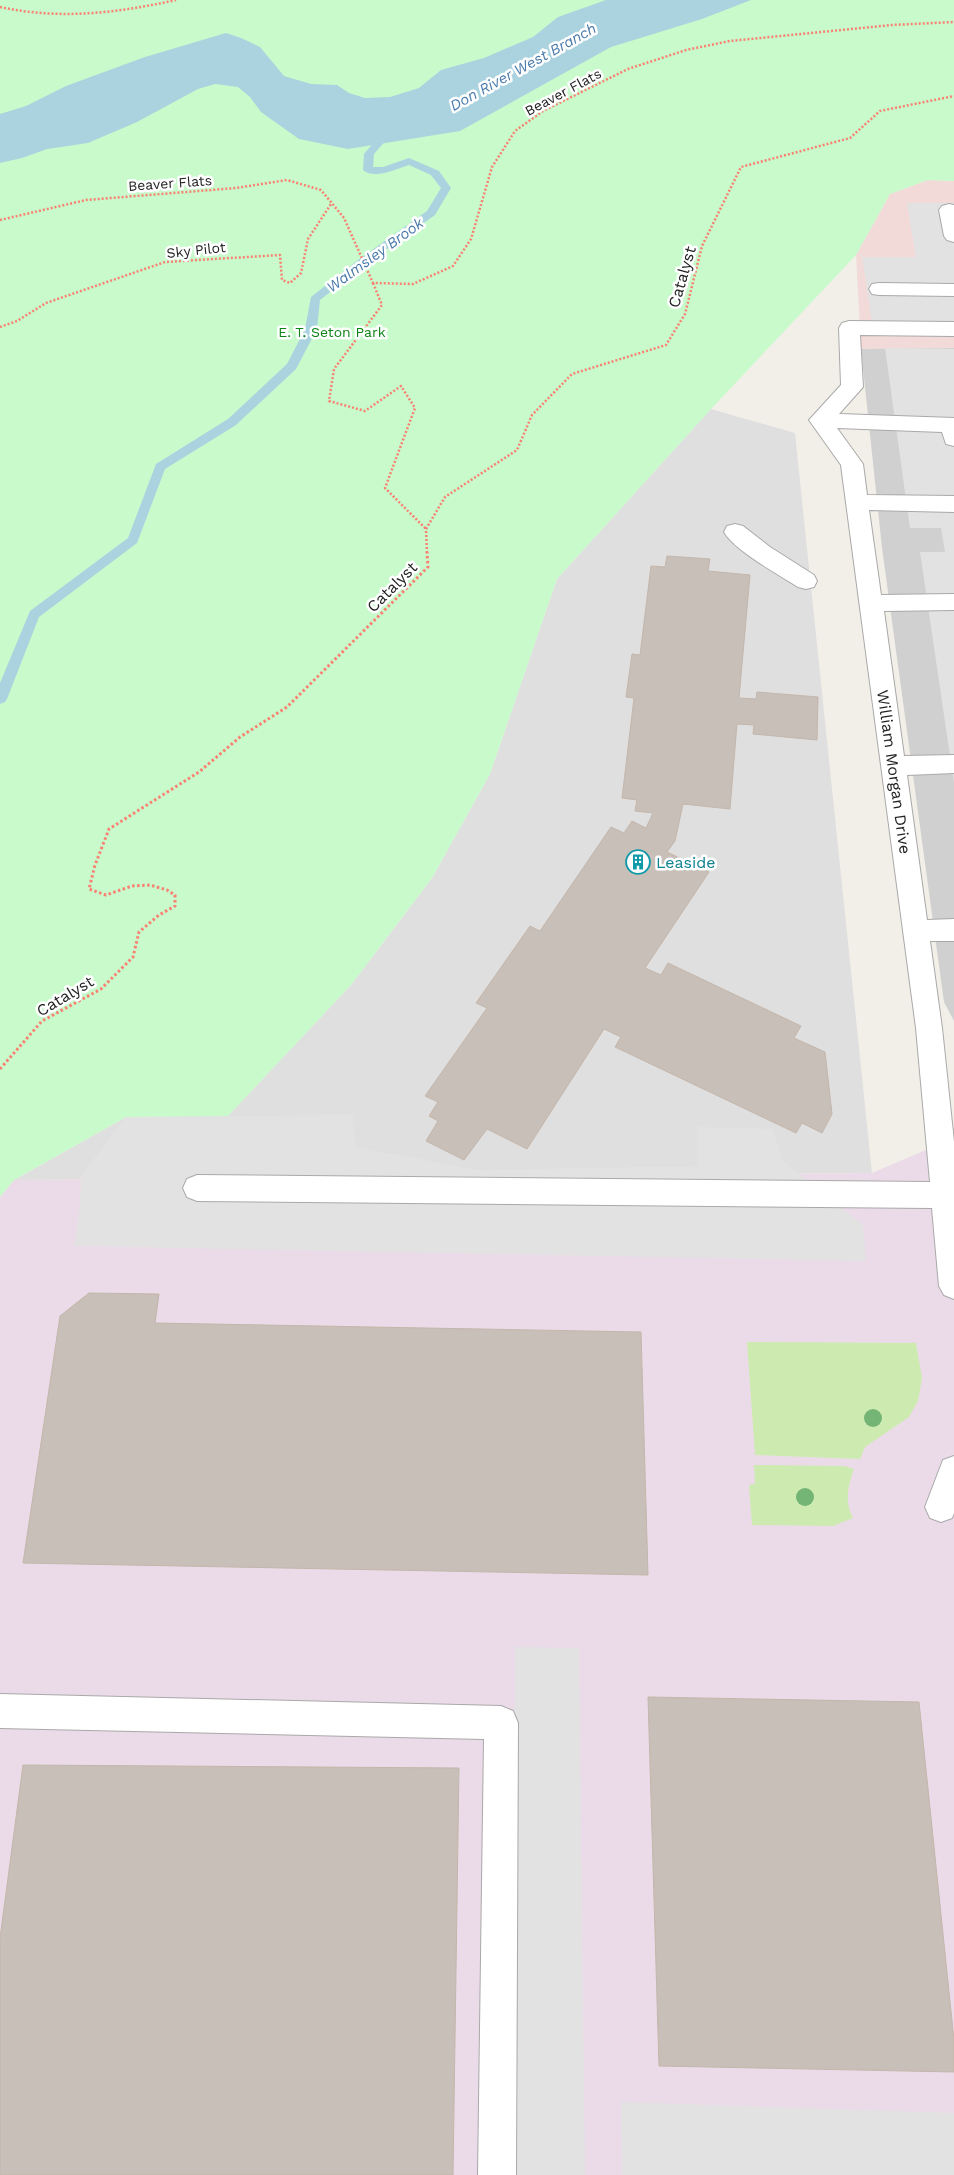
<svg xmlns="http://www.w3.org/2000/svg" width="954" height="2175" font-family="'Work Sans',sans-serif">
<rect width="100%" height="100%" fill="#f2efe9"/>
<!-- residential -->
<polygon fill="#e0dfdf" points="711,409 795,433 872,1173 14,1180 126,1117 227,1117 351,985 432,878 490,774 557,579"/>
<!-- commercial -->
<polygon fill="#f2dad9" points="928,180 954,181 954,348 861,349 856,255 890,194"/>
<!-- industrial -->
<polygon fill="#ebdbe8" points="954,1138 954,2175 0,2175 0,1197 14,1180 872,1173"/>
<!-- religious -->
<polygon fill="#d0d0d0" points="954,348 954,1021 944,1002 882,548 861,349"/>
<!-- grass -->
<g fill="#cdebb0">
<polygon points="747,1342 916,1343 922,1378 918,1401 909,1417 865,1447 860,1459 755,1455"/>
<path d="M754,1465L844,1466L854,1469C848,1487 844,1501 853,1518L833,1526L752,1525L749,1485L755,1484Z"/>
</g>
<!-- park -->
<polygon fill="#c8facc" points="0,0 954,0 954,181 928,180 890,194 856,255 711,409 557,579 490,774 432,878 351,985 227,1117 126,1117 14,1180 0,1197"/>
<!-- parking -->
<g fill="#e2e2e2">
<polygon points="907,203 954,203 954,323 872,322 862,257 916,257"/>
<polygon points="885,348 954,349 954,783 920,552 945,552 941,528 910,528"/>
<polygon points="353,1115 355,1147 478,1170 698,1166 697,1127 772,1129 783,1161 863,1225 866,1261 74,1246 80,1207 81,1176 126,1117"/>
<polygon points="515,1647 579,1648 585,2175 512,2175"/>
<polygon points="621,2102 954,2113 954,2175 622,2175"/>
</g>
<!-- water -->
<polygon fill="#aad3df" points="606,0 751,0 702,19 611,47 460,131 348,149 299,139 261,112 250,97 238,87 215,84 198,89 137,122 88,143 47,149 22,158 0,163 0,114 26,106 66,86 145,57 226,33 241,38 260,47 284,76 311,84 337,85 349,93 365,98 390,97 419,88 441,70 484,58 533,37 558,17"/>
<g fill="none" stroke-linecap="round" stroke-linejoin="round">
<!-- stream -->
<path fill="#aad3df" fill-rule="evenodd" d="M390,127L395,130L374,154L373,167H383L409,158L439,171L451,188L435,215L366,264L320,300L317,329L296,369L236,425L165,469L137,543L39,617L7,699L5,702L0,704V683L30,611L128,538L156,464L228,419L287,364L305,329L311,297L358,260L427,211L441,188L431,175L409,165C396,169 375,180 363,170L364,154L386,128Z"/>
</g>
<!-- building -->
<g fill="#c7bfb8" stroke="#c4b6ab">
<polygon points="667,556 710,559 708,571 750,575 739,698 756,699 757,692 818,697 817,740 753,734 754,725 737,724 730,809 683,804 675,841 667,852 709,872 645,968 661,975 668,963 801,1026 794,1038 825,1052 832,1114 822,1133 802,1123 796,1133 615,1047 621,1037 604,1029 527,1149 487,1129 464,1160 426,1141 438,1121 429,1116 438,1102 425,1096 487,1008 476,1003 530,926 540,931 611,827 624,833 632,821 646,828 653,813 635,811 637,800 622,798 634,698 626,697 632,654 640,655 651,566 665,567"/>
<polygon points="89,1293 159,1294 155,1323 641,1332 648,1575 23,1563 60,1316"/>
<polygon points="648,1697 919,1702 954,2040 954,2072 659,2066"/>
<polygon points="23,1765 459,1768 453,2175 0,2175 0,1938"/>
</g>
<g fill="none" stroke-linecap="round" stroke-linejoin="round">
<!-- minor casing -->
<g stroke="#a9a9a9" stroke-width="2">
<g id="minor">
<polygon points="949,204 954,205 954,242 947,240 944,236 939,210 942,206"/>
<polygon points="879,283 954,284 954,296 879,295 872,294 869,289 872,284"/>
<polygon points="849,321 954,322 954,336 860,335 863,387 839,414 954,418 954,446 946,444 942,432 837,428 863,464 867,495 954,496 954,512 869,510 881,595 954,594 954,610 884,611 904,756 954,755 954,773 907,775 927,920 954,919 954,941 930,941 942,1028 954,1142 954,1299 944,1295 939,1286 932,1208 197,1201 187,1197 183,1188 187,1179 197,1175 930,1182 916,1028 841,465 809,420 841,385 839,328 842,323"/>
<path d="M735,524L743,526L770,547L814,575L817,581L814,587L806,589L798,587C778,574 735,551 724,532L727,526Z"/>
<polygon points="954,1456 954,1513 952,1518 941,1522 930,1518 925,1507 943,1460"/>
<polygon points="0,1694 501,1706 513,1711 518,1723 516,2175 478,2175 484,1739 0,1728"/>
</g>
</g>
<!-- path-far1 -->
<g stroke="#fa8072" stroke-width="2.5" stroke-dasharray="2 2" stroke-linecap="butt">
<path d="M0,7C60,20 117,13 176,0"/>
<polyline points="0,220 86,200 236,188 287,180 321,190 344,218 373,283 413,284 453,266 471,239 492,167 515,131 543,111 628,69 686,50 730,41 892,25 954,22"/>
<polyline points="373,283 382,305 334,369 329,401 365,411 401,386 415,408 385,488 426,529"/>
<polyline points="0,327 17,321 46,303 165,262 280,255 282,280 290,283 301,273 308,239 331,204"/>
<polyline points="427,553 426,529 445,497 517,450 532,415 572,374 666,345 685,314 702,246 741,167 850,138 880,111 954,96"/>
</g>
<!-- path -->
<polyline stroke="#fa8072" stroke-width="3" stroke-dasharray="2.5 2.5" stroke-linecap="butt" points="0,1069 42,1021 101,989 133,957 139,932 159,915 175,906 175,895 167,890 150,885 132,886 106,895 89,889 95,865 109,829 199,772 240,737 287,707 428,567 427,552"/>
<!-- minor -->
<use href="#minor" fill="#fff" fill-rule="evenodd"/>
</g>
<!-- trees -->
<g fill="#74b475">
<circle cx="873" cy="1418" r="9"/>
<circle cx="805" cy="1497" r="9"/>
</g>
<!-- icons -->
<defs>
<g id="building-ring" transform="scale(1.25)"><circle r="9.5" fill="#fff" stroke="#0f9aa8" stroke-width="1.5"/><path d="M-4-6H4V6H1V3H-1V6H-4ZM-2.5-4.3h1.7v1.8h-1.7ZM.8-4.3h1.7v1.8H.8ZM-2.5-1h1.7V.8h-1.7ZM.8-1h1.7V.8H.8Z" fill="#0f9aa8"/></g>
</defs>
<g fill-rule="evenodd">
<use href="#building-ring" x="638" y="862"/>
</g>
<g text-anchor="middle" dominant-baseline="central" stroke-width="5" stroke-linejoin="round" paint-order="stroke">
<!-- far-street labels -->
<g font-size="14" fill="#222" stroke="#fff">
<text transform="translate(563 92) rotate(-28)">Beaver Flats</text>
<text transform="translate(170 183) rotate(-4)">Beaver Flats</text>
<text transform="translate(196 250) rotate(-6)">Sky Pilot</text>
</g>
<!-- far-park labels -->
<g font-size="14" fill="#0c8416" stroke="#fff">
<text x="332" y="332">E. T. Seton Park</text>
</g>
<!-- far-water labels -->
<g font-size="15" font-style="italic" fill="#4a7aab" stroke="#fff">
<text transform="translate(523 67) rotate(-29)">Don River West Branch</text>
<text transform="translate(375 255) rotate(-36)">Walmsley Brook</text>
</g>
<!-- street labels -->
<g font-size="16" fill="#222" stroke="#fff">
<text transform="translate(682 277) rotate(-74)">Catalyst</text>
<text transform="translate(392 587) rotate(-45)">Catalyst</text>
<text transform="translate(894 772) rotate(82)">William Morgan Drive</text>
<text transform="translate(65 996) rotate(-31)">Catalyst</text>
</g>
<!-- culture labels -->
<g font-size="16" fill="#0d838f" stroke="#fff" text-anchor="start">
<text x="656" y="862">Leaside</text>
</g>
</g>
</svg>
